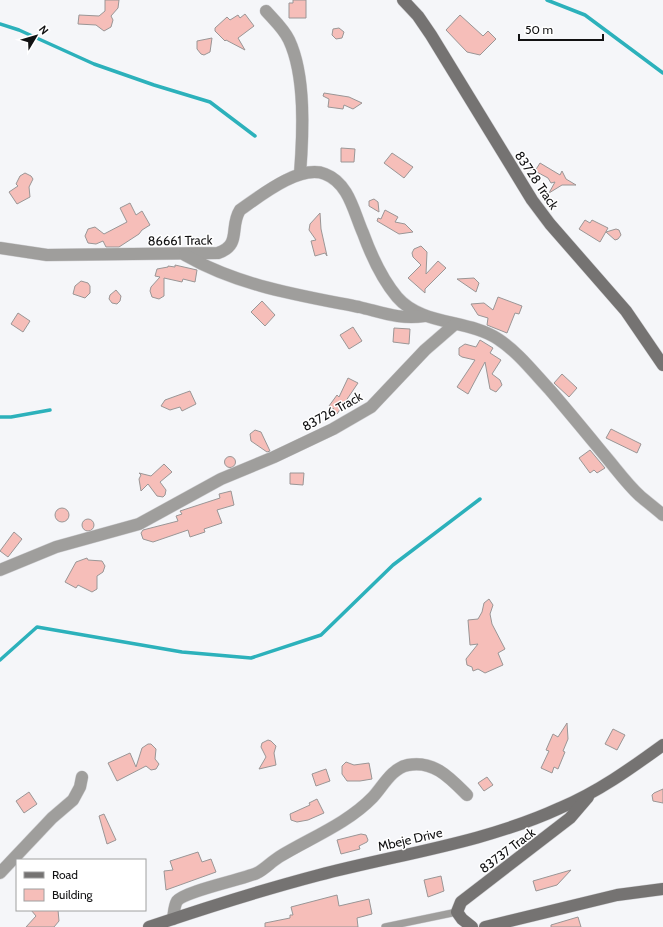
<svg xmlns="http://www.w3.org/2000/svg" width="663" height="927" font-family="Cabin,sans-serif">
<rect width="100%" height="100%" fill="#f5f6f9"/>
<g fill="none" stroke-linecap="round" stroke-linejoin="round">
<!-- stream -->
<g stroke="#2cb1bb" stroke-width="3.5">
<polyline points="547,0 585,15 663,73"/>
<polyline points="0,24 19,30 94,64 154,85 210,102 255,136"/>
<polyline points="0,417 11,417 50,410"/>
<polyline points="0,660 37,627 182,652 251,658 321,635 393,565 480,499"/>
</g>
</g>
<!-- building -->
<g fill="#f6beb9" stroke="#9a9696">
<polygon points="105,0 119,0 118,8 111,16 113,20 111,27 104,31 96,25 78,24 79,15 99,16 105,11"/>
<polygon points="293,0 306,0 306,18 289,18 289,3 293,3"/>
<polygon points="245,14 254,26 238,38 245,50 226,40 225,41 215,31 215,28 227,17 230,20 238,15 240,18"/>
<polygon points="460,15 483,36 488,31 496,39 480,55 467,52 446,30"/>
<polygon points="339,28 344,32 342,38 336,39 332,35 333,29"/>
<polygon points="212,38 210,52 204,55 201,54 197,49 197,41"/>
<polygon points="324,93 349,97 362,103 353,109 344,105 343,109 328,107 329,99 323,96"/>
<polygon points="341,148 355,149 354,162 341,162"/>
<polygon points="392,153 413,167 404,178 384,163"/>
<polygon points="540,163 560,175 562,171 566,179 576,185 562,185 549,193 555,182 551,183 548,178 535,171"/>
<polygon points="25,173 31,176 33,179 29,187 30,197 17,204 9,192 18,186 16,184 20,176"/>
<polygon points="374,199 378,202 379,212 369,206 369,201"/>
<polygon points="130,203 136,215 142,211 150,225 142,230 139,234 119,247 106,247 103,241 96,244 88,243 85,236 88,229 95,227 104,234 127,222 120,208"/>
<polygon points="385,210 398,217 395,222 405,224 413,232 399,234 377,221 378,218 381,219"/>
<polygon points="320,213 321,229 327,256 325,253 315,256 311,241 316,240 309,230 310,224"/>
<polygon points="585,220 590,223 592,220 608,228 600,242 579,229"/>
<polygon points="616,229 619,230 621,235 618,239 615,240 606,232"/>
<polygon points="421,246 427,252 426,274 438,261 446,268 425,289 425,293 408,278 421,265 413,257 412,253 414,249"/>
<polygon points="175,265 197,270 195,282 183,279 182,282 164,278 164,296 159,299 152,297 150,291 151,287 160,277 155,276 157,269 168,267 168,266 175,267"/>
<polygon points="474,278 479,283 476,292 457,279"/>
<polygon points="81,281 88,283 90,286 90,293 85,298 73,294 75,286"/>
<polygon points="116,290 121,296 120,301 117,304 112,303 109,299 110,295"/>
<polygon points="498,297 522,306 519,314 515,313 507,333 487,325 488,318 478,315 471,304 484,303 493,310"/>
<polygon points="262,301 275,315 265,326 251,312"/>
<polygon points="18,313 30,321 23,332 11,324"/>
<polygon points="353,327 362,341 349,349 340,335"/>
<polygon points="394,328 410,329 409,344 393,342"/>
<polygon points="480,340 493,348 490,353 501,360 492,374 500,380 502,385 496,392 490,389 485,362 468,394 457,387 475,360 462,357 459,355 459,348 465,344 476,347"/>
<polygon points="562,374 577,388 569,397 554,383"/>
<polygon points="348,378 358,383 337,414 332,412 334,409 329,406 337,395 339,397"/>
<polygon points="190,391 196,404 182,411 180,407 170,410 161,406 165,400"/>
<polygon points="611,429 641,444 637,453 606,438"/>
<polygon points="255,430 261,432 270,451 267,452 251,441 250,434"/>
<polygon points="590,450 605,468 597,473 594,470 590,473 579,458"/>
<circle cx="230" cy="462" r="5.5"/>
<polygon points="164,464 172,472 160,482 166,490 165,495 163,497 157,496 148,484 141,491 139,479 141,475 139,473 151,476"/>
<polygon points="290,473 304,473 303,485 290,484"/>
<polygon points="231,491 234,505 217,510 222,523 204,529 205,532 190,537 188,530 153,542 143,539 141,533 143,530 178,521 176,516 182,514 180,511 220,498 219,494"/>
<circle cx="62" cy="515" r="7"/>
<circle cx="88" cy="525" r="6"/>
<polygon points="14,532 22,539 8,557 0,551"/>
<polygon points="87,558 88,560 102,561 105,566 103,572 97,576 97,589 92,592 78,585 76,588 65,582 76,562"/>
<polygon points="489,599 493,605 490,614 492,624 505,649 498,653 503,665 485,673 478,669 473,671 472,667 467,665 466,659 478,644 470,645 468,620 478,619 482,612 484,603"/>
<polygon points="567,723 568,739 563,751 565,752 558,769 554,767 552,773 541,768 549,751 546,750 553,734 558,737"/>
<polygon points="613,729 625,735 617,750 605,744"/>
<polygon points="268,740 271,741 276,746 274,753 276,765 259,769 266,757 261,747 262,743"/>
<polygon points="148,744 151,744 156,749 155,759 159,764 156,769 151,770 146,766 117,781 108,763 130,753 136,767 142,748"/>
<polygon points="346,762 354,765 369,763 372,779 360,781 347,781 342,774 342,766"/>
<polygon points="326,769 330,781 316,786 312,774"/>
<polygon points="487,777 493,785 484,791 478,783"/>
<polygon points="663,789 663,803 653,801 652,795 654,793"/>
<polygon points="29,792 37,804 24,813 16,801"/>
<polygon points="317,799 324,813 308,820 297,822 291,820 290,814 310,805 309,803"/>
<polygon points="104,814 116,840 107,844 99,816"/>
<polygon points="361,834 366,835 368,840 367,842 359,846 360,849 341,854 337,840"/>
<polygon points="198,852 202,862 211,859 216,872 166,890 164,871 173,870 170,861"/>
<polygon points="571,870 557,885 536,891 533,881"/>
<polygon points="441,876 444,891 428,897 424,880"/>
<polygon points="337,895 339,906 369,899 372,914 357,918 358,927 265,927 265,923 290,918 290,915 293,915 291,907"/>
<polygon points="31,910 58,910 59,921 54,927 26,927 36,916"/>
<polygon points="578,917 581,927 551,927 551,925"/>
</g>
<g fill="none" stroke-linecap="round" stroke-linejoin="round">
<!-- lane casing -->
<g stroke="#d1d1d4" stroke-width="8">
<polyline id="lane" points="385,927 457,912"/>
</g>
<!-- street casing -->
<g stroke="#d1d1d4" stroke-width="13">
<g id="street">
<path d="M266,11C274,20 284,29 289,40C306,76 303,135 300,174"/>
<path d="M0,248L47,255L218,253C242,245 229,227 240,210C260,196 300,164 325,174C349,183 354,213 363,233C371,255 382,279 397,297C422,326 468,319 498,339C518,352 534,373 550,390C569,412 587,434 606,457C617,470 627,484 640,496C647,502 655,508 663,515"/>
<path d="M185,255C239,286 298,295 359,307C381,312 401,320 424,316"/>
<polyline points="0,570 56,547 139,524 221,479 274,457 333,429 371,407 425,350 455,324"/>
<polyline points="0,873 52,818 73,800 80,787 82,777"/>
<path d="M173,919C174,913 174,906 177,901C185,891 241,880 257,873C265,869 271,862 279,857C310,838 347,824 373,797C383,786 392,768 408,765C434,760 450,778 467,795"/>
</g>
</g>
<!-- secondary casing -->
<g stroke="#d1d1d4" stroke-width="13">
<g id="secondary">
<polyline points="403,0 418,16 431,35 532,200 550,224 626,311 663,365"/>
<path d="M149,927C205,908 262,890 319,875C399,854 484,843 560,808C598,792 630,769 663,745"/>
<polyline points="472,927 462,919 457,912 461,902 570,818 588,797"/>
<polyline points="485,927 617,895 663,889"/>
</g>
</g>
<!-- lane -->
<use href="#lane" stroke="#9f9e9c" stroke-width="7"/>
<!-- street -->
<use href="#street" stroke="#9f9e9c" stroke-width="12"/>
<!-- secondary -->
<use href="#secondary" stroke="#757372" stroke-width="12"/>
</g>
<g text-anchor="middle" dominant-baseline="central" stroke-width="3" stroke-linejoin="round" paint-order="stroke">
<!-- street labels -->
<g font-size="13" fill="#111112" stroke="#fff">
<text transform="translate(537 180) rotate(56)">83728 Track</text>
<text transform="translate(180 240) rotate(-1)">86661 Track</text>
<text transform="translate(332 411) rotate(-29)">83726 Track</text>
<text transform="translate(410 839) rotate(-13)">Mbeje Drive</text>
<text transform="translate(507 850) rotate(-37)">83737 Track</text>
</g>
</g>
<!-- legend -->
<rect x="16" y="859" width="130" height="52" fill="#ffffff" stroke="#a0a0a0"/>
<rect x="24" y="872" width="20" height="6" fill="#757372" stroke="#a0a0a0"/>
<text x="52" y="879" font-size="12" fill="#111112">Road</text>
<rect x="24" y="889" width="20" height="12" fill="#f6beb9" stroke="#a0a0a0"/>
<text x="52" y="899" font-size="12" fill="#111112">Building</text>
<!-- north arrow -->
<g transform="translate(36 36) rotate(52)" stroke="#ffffff" stroke-width="3" paint-order="stroke">
<path d="M0-3L7 15L0 10L-7 15Z" fill="#111112"/>
<text y="-6" font-size="11" font-weight="bold" text-anchor="middle" fill="#111112">N</text>
</g>
<!-- scale -->
<path d="M519 34v6h84v-6" fill="none" stroke="#111112" stroke-width="2"/>
<text x="525" y="34" font-size="12" fill="#111112" stroke="#ffffff" stroke-width="3" paint-order="stroke">50 m</text>
</svg>
